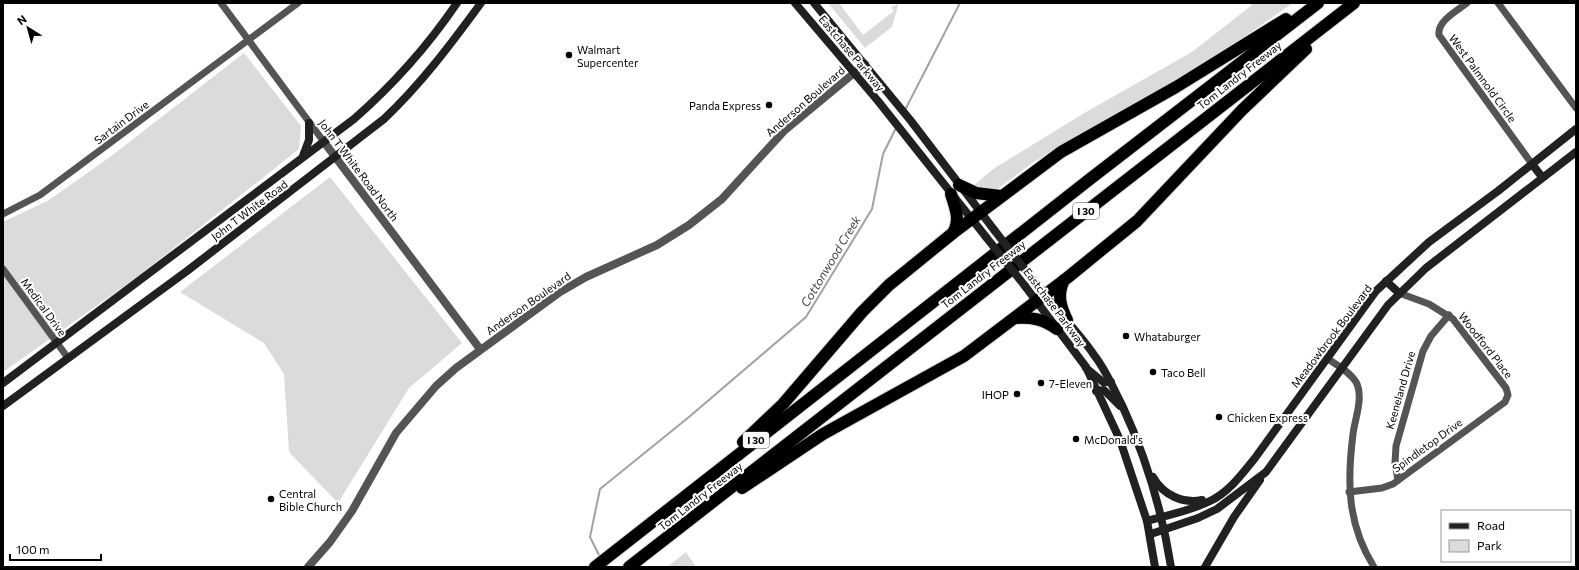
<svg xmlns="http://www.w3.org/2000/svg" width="1579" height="570" font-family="Commissioner,sans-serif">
<rect width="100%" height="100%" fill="#fff"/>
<!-- green -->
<g fill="#dbdbdb">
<polygon points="828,3 839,3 863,35 894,11 891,7 898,4 898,6 892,27 865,48"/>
<polygon points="1251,3 1293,3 1189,75 1035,161 996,190 971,188 993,169 1086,112 1192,52 1252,5"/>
<polygon points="244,53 301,126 299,149 140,275 3,372 3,222 49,200 110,157"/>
<polygon points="330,177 462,343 409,388 338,503 289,452 284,374 264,343 180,292"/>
<polygon points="686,552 696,567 667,567"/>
</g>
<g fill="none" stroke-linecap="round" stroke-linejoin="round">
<!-- stream -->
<g stroke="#a2a2a2" stroke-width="2">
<polyline points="905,110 960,3"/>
<polyline points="600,557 590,537 600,489 689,417 806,317 872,209 883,154 896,128"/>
</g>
<!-- motorway casing -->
<g stroke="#dbdbdb" stroke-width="14">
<g id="motorway">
<polyline points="959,185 976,193 1001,196"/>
<path d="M951,194C955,208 961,219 953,233"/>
<path d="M1064,280C1057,294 1060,306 1067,320"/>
<path d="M1015,318C1032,317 1043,319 1057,329"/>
<polyline points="743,442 783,404 862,312 889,285 953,233 1061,152 1176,87 1286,19"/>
<polyline points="742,488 823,434 964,356 1067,278 1137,221 1242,110 1306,49"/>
<polyline points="595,567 1090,179 1318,3"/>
<polyline points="629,567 1354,3"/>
</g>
</g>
<!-- minor -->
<g stroke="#545454" stroke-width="7">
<polyline points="221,3 324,142"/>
<path d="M1467,3C1458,10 1437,21 1439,35L1532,164"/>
<polyline points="1498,3 1576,108"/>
<polyline points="3,214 40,195 298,3"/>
<polyline points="3,269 68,358"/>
<path d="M1328,359C1337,365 1350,372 1356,382C1364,397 1355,418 1353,434C1347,482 1347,524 1374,567"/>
<polyline points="1398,480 1395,463 1396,446 1423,351 1431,336 1449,315"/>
<polyline points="1349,492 1382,488 1393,484 1505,402 1508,395 1506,388 1453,319 1429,304 1399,293"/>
</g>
<!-- tertiary -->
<g stroke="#545454" stroke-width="8">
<polyline points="324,142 480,349"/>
<polyline points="308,567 330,542 352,511 396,433 436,386 456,368 560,292 586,277 657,245 689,225 722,199 784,131 865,64"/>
</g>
<!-- secondary -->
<g stroke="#212121" stroke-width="8">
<polyline points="795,3 878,101 986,237"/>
<polyline points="814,3 911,121 995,231"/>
<polyline points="303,156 309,140 309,123"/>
<polyline points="1532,164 1542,177"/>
<path d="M1033,280C1051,306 1076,328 1094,355C1106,370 1113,388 1122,405C1146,457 1162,510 1171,567"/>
<polyline points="1386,281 1399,293"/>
<polyline points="1025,286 1086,367 1120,440 1147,521 1155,567"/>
<polyline points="1086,368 1103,382 1111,382"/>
<path d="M3,383L354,119C394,84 427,47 457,3"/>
<polyline points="1096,391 1104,390 1120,406"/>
<path d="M3,406L187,271L384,119C421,84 451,44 481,3"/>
<path d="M1153,477C1163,495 1183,504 1202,500"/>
<path d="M1147,521C1168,515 1190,511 1210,501C1229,492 1242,474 1255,458L1376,291L1429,242L1498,191L1576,129"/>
<polyline points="1151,534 1198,518 1217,509 1266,472 1388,305 1426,268 1576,152"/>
<polyline points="1205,567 1234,517 1260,480"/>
</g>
<!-- motorway -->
<use href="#motorway" stroke="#000" stroke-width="12"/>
<!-- secondary-bridge -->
<g stroke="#212121" stroke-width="8">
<polyline points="995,231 1033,280"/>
<polyline points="986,237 1025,286"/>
</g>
</g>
<!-- markers -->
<g fill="#000" stroke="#fff" stroke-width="1.5">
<circle cx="569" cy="55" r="4"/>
<circle cx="769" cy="105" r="4"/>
<circle cx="1126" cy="336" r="4"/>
<circle cx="1153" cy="372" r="4"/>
<circle cx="1041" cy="383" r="4"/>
<circle cx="1017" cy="394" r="4"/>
<circle cx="1219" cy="417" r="4"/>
<circle cx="1076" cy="439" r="4"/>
<circle cx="271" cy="499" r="4"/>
</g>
<g text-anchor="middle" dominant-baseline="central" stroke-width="4" stroke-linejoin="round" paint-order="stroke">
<!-- shield labels -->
<g fill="#fff" stroke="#4c4c4c" stroke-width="1">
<rect x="1073" y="203" width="26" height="16" rx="3"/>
<rect x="743" y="432" width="26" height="16" rx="3"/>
</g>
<g font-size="10" font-weight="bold" fill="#000">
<text x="1086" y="211">I 30</text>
<text x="756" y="440">I 30</text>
</g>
<!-- poi labels -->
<g font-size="11" fill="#000" stroke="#fff" text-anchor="start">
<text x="577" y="49">Walmart<tspan x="577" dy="13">Supercenter</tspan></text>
<text x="761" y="105" text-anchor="end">Panda Express</text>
<text x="1134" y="336">Whataburger</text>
<text x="1161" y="372">Taco Bell</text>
<text x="1049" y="383">7-Eleven</text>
<text x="1009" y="394" text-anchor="end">IHOP</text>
<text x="1227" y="417">Chicken Express</text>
<text x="1084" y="439">McDonald's</text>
<text x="279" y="493">Central<tspan x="279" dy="13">Bible Church</tspan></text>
</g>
<!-- street labels -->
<g font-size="11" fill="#000" stroke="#fff">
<text transform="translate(852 53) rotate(50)">Eastchase Parkway</text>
<text transform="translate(1239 75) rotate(-38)">Tom Landry Freeway</text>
<text transform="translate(1483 78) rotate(54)">West Palmnold Circle</text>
<text transform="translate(805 101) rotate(-41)">Anderson Boulevard</text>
<text transform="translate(121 122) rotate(-37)">Sartain Drive</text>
<text transform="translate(359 170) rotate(53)">John T White Road North</text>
<text transform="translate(249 210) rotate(-37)">John T White Road</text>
<text transform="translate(983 274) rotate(-38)">Tom Landry Freeway</text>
<text transform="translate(528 303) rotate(-35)">Anderson Boulevard</text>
<text transform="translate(44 307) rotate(54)">Medical Drive</text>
<text transform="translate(1055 307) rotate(53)">Eastchase Parkway</text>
<text transform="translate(1331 336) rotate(-53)">Meadowbrook Boulevard</text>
<text transform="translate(1486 345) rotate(52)">Woodford Place</text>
<text transform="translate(1400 390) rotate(-74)">Keeneland Drive</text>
<text transform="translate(1427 445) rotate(-36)">Spindletop Drive</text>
<text transform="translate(700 496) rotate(-38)">Tom Landry Freeway</text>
</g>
<!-- water labels -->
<g font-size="12" font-style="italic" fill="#434343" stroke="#fff">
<text transform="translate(830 261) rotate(-59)">Cottonwood Creek</text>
</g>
</g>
<!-- border -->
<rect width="1579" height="570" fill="none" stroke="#000000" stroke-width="8"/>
<!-- legend -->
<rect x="1441" y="510" width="130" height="52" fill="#ffffff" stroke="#999999"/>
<rect x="1449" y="523" width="20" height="6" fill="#212121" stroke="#999999"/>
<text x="1477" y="530" font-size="12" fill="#000000">Road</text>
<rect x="1449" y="540" width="20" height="12" fill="#dbdbdb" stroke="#999999"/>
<text x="1477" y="550" font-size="12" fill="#000000">Park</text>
<!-- north arrow -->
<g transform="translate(28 28) rotate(323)" stroke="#ffffff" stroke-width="3" paint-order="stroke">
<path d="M0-3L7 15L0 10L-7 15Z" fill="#000000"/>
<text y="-6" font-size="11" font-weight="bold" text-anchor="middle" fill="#000000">N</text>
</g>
<!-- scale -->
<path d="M10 554v6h91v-6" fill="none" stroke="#000000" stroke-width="2"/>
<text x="16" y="554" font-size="12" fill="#000000" stroke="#ffffff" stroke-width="3" paint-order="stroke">100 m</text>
</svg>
